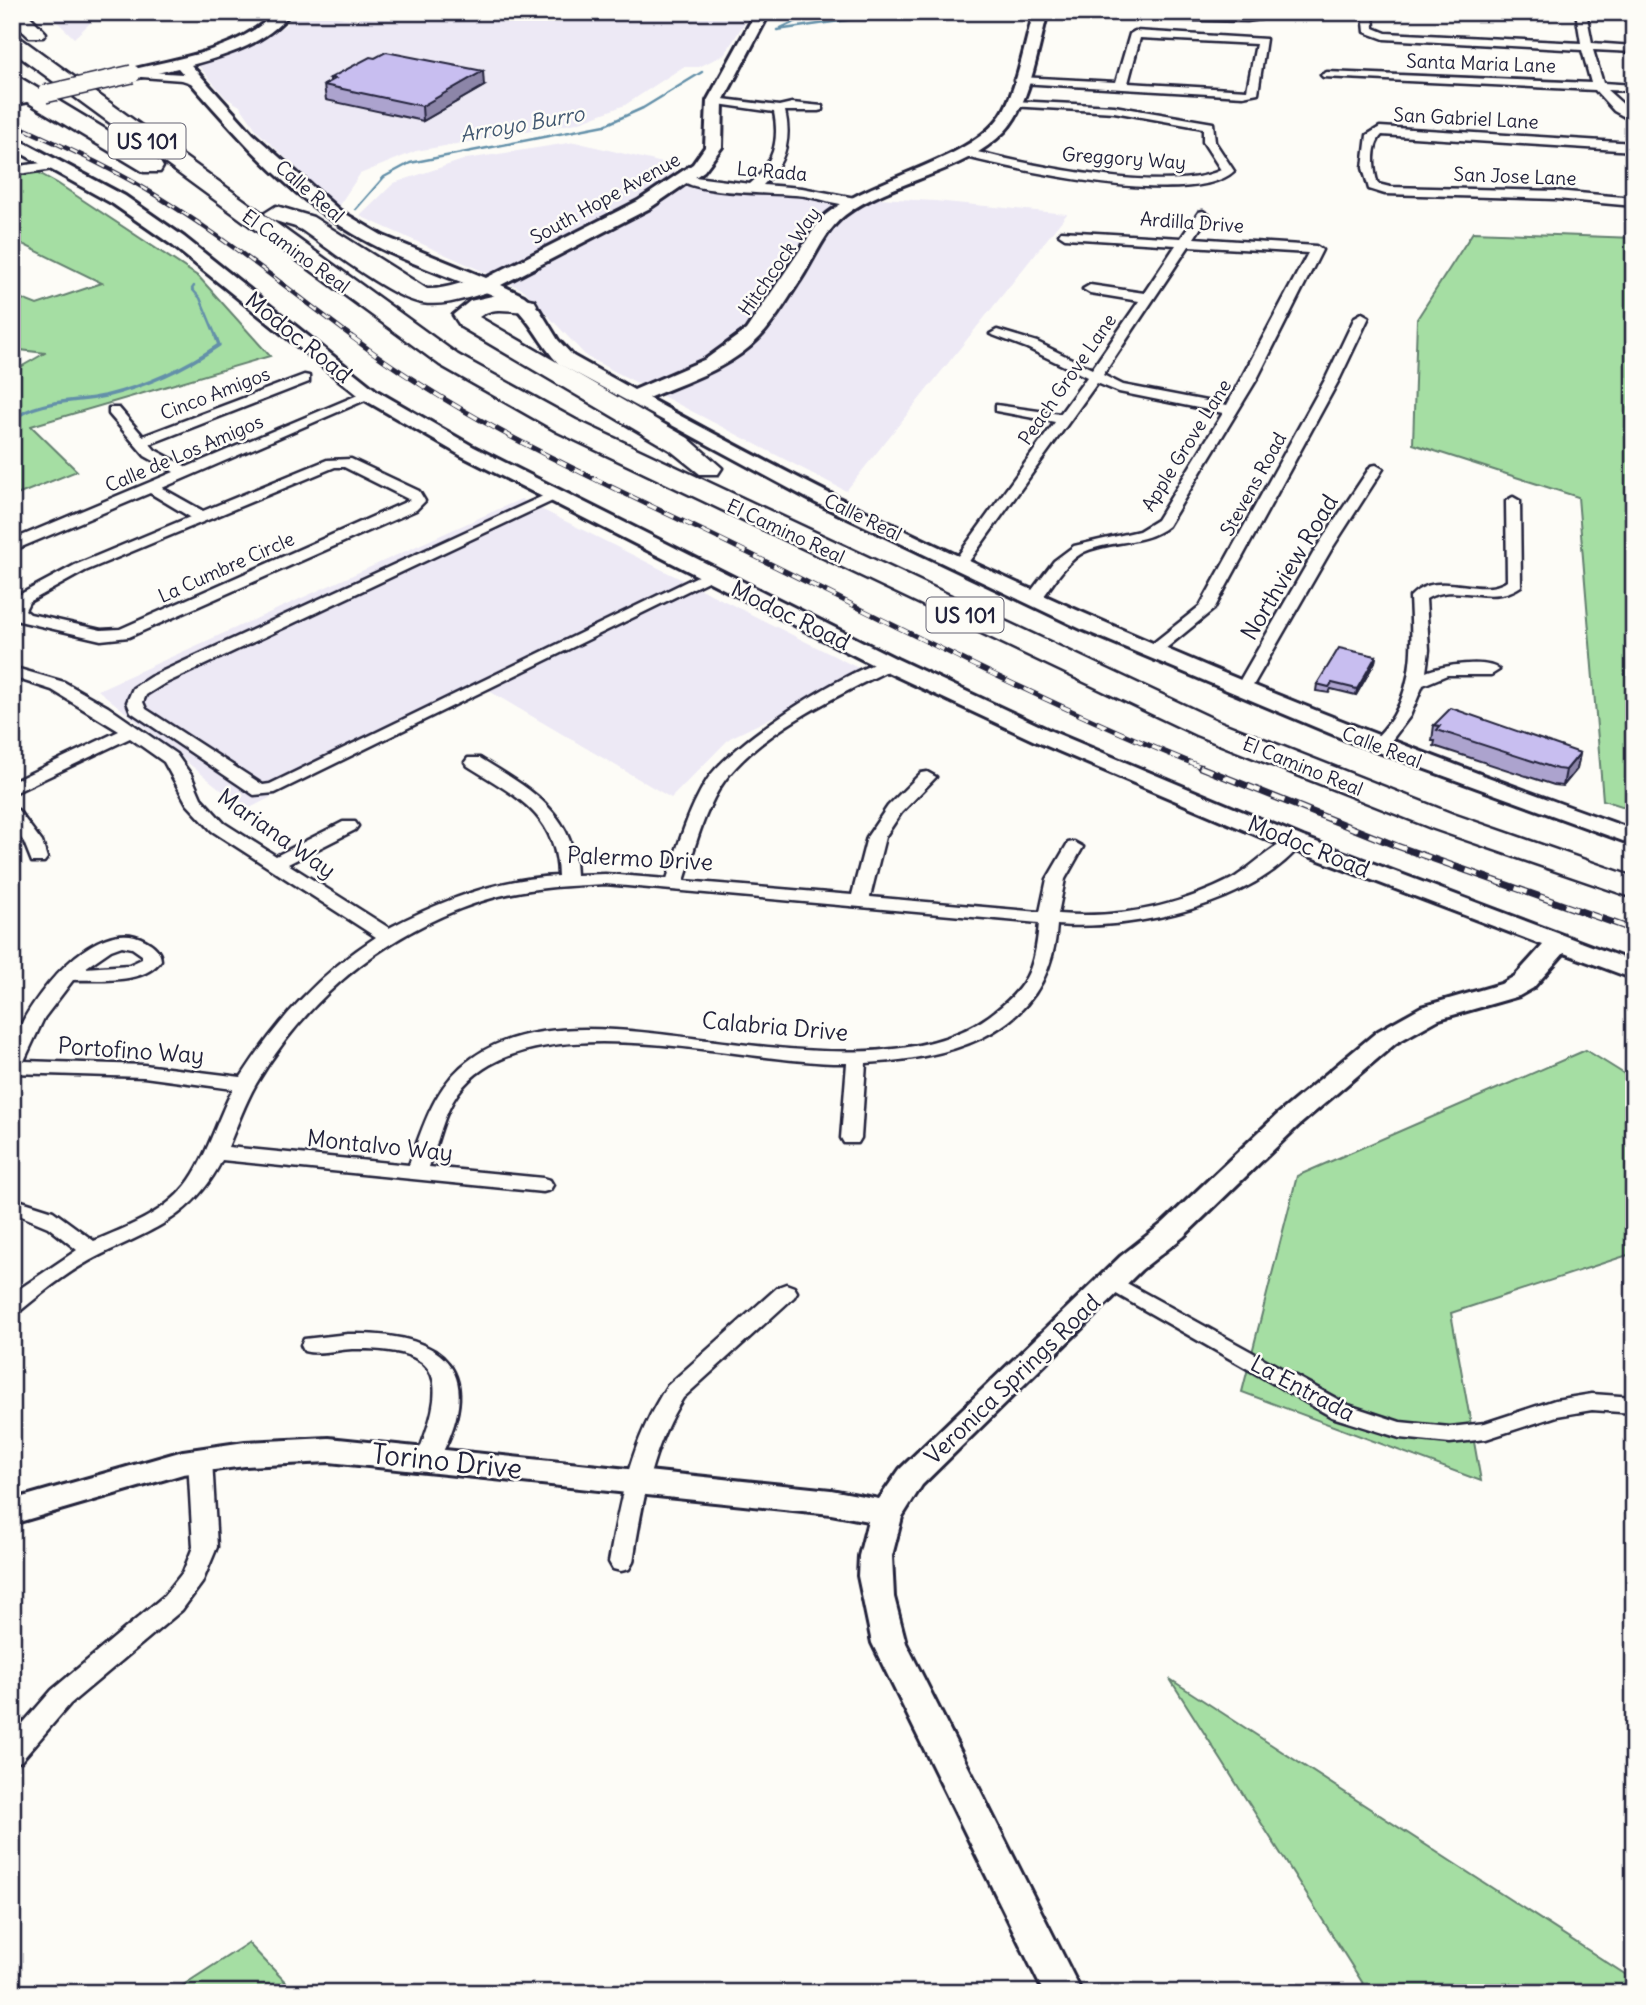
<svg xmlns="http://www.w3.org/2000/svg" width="1646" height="2005" font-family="Delius,sans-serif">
<rect width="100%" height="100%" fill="#fdfcf7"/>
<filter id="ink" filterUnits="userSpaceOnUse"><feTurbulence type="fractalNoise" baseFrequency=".0143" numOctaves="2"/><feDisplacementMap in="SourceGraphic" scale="14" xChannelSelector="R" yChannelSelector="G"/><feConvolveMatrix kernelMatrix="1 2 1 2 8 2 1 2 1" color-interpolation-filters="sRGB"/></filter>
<g filter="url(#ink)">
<!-- built -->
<g fill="#ede9f5">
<polygon points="47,12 102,12 74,38"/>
<polygon points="292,12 314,12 356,20 368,12 751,12 725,54 699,67 683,67 625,105 577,123 416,151 360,174 338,207 258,132 240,106 226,98 196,63 262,40 287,24 293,17"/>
<polygon points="575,142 667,164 689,188 935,201 1067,214 846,491 587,357 524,290 360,216 394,183 466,159"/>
<polygon points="521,499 866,672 730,738 671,798 484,688 246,810 98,690"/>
</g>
<!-- green -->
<g fill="#a5dea3" stroke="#64806f" stroke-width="2">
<polygon points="12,158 57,183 199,277 270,356 31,426 77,471 12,497 12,372 45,353 12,349 12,295 37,305 102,283 12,239"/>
<polygon points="1473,232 1634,238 1634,810 1603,800 1578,497 1413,444 1417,319"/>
<polygon points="1586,1050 1634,1080 1634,1253 1451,1313 1481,1481 1242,1392 1297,1176"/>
<polygon points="1170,1679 1634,1980 1634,1993 1369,1993"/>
<polygon points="248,1943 296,1993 171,1993"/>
</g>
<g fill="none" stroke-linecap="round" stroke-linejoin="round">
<!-- stream-far1 -->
<g stroke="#6490a9" stroke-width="2.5">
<polyline points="781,28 816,12"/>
<polyline points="777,30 903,12"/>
<polyline points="356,209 384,177 410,163 605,125 643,108 702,72"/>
<polyline points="194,286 192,289 200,298 217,339"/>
</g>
<!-- stream -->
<path stroke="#6490a9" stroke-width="3.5" d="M12,420C40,399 73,403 105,396C146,386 184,369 219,345L216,337"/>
<!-- street casing -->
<g stroke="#22223b" stroke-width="5">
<g id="street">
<polygon points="1184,12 1247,15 1266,12 1261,19 1247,21 1066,17 1040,16 1035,13"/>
<polygon points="1363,12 1373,12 1374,28 1386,33 1581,43 1576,12 1586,12 1592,43 1634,46 1634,52 1593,50 1603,83 1634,85 1634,91 1607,90 1634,114 1634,122 1614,111 1595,90 1323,77 1321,75 1327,72 1591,83 1582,50 1384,39 1365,32"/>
<path d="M1135,31L1266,39L1258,93L1243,96L1020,83L1014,80L1020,77L1116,82L1130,34ZM1140,38L1256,44L1247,90L1128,83Z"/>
<polygon points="132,71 183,74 203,82 197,85 182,80 128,76 126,74"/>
<path d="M715,98L779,106L792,103L822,106V110L818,111H785C792,140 785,164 763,185L802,188L855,198L859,199V205C843,207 822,199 805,196C777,192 700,195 681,180L687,176L750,184C773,164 780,142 774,112L711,103L709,101Z"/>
<path d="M1014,101L1114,106L1213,123L1215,142L1234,171C1193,210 1014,169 962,156L960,153L966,149C1024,164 1167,196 1221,170L1203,142V128L1114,112L1010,106V102Z"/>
<path d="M1380,127L1634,143V151L1382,135C1371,145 1373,170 1378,184L1390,187L1556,191L1634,198V206L1556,199L1385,194L1369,189L1363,168L1367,135Z"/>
<polygon points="56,161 60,162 60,168 12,175 12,167"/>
<path d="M1203,211L1209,215L1194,238L1316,246L1322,250L1257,379L1168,526C1143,546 1112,539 1084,552C1065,562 1053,585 1040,601L1034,603L1026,598L1054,561L1074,546L1139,531L1157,520L1223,413L1119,392L1097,383L965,567H955L952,564L1055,422L996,411V405L1060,414L1087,377L1027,348L990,334L997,330L1037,342L1092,369L1139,301L1090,293L1083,289L1090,285L1144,293L1176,245L1065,238L1059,234L1061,231L1181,238L1199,212ZM1189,246L1308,253L1227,405L1123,385L1103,375Z"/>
<polygon points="1362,313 1369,317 1340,378 1214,609 1159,654 1147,654 1147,648 1200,606 1326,378 1355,317"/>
<path d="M304,375L309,376V382L150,444L155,450L187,467L365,392L377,395L162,488L203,511L327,460L351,459L419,491L425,501L416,510L129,637L101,640L19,621L12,616V600L17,596L75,565L190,517L150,493L12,551V540L174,472L145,456L109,414V408H119L143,436ZM335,467H344L410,500L120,629L101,630L30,614L25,610L29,602L85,571Z"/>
<polygon points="1376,465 1383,469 1331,550 1251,689 1249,693 1237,693 1235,689 1315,550 1371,466"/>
<polygon points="554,491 561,495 559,498 162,685 146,695 143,702 146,709 263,785 270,784 706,572 712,570 720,575 275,793 254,795 131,712 127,702 133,688 150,677"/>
<path d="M1513,497L1520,501L1521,586C1492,607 1455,581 1426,599L1429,650L1426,672C1441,666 1487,658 1499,670L1491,675H1447L1423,685L1410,716L1385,749H1373L1370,745C1378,735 1388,726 1394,715C1415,678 1412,638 1410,597C1437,567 1481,600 1507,581L1506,501Z"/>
<path d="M889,659L897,664L895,667C840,695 762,730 725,780C704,809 695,848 684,881L852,895L867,837L888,806L921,773L927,772L936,777L901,813L885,837L870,897L1040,912L1047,879L1068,843L1074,842L1083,847L1065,879L1058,914C1119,919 1179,906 1232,879C1249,870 1284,834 1300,838L1303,842C1255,905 1132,931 1057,925C1050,1030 958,1058 866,1063L861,1138L858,1143H844L841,1138L847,1063C743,1065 527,998 458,1093C443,1114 438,1142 429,1167L543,1178L550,1180L553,1185L550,1190L543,1192L222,1160C191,1222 146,1231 89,1261C64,1275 42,1293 20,1311L12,1314V1294L77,1250L48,1227L12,1212V1198L53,1211L94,1241C127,1227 163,1214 186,1185C206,1160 217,1119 233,1089L144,1077L12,1073C12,1063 10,1050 14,1041C27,1001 96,912 145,940C154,945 160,950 161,960C144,985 100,979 73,980L44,1018L24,1061L144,1065L241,1077C278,1020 319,974 376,937L212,831L187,804L164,762L130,738L12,794V782L119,731L52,690L12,677V667L64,682L108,707L176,754L191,775L201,798L224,823L276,856L343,822H355L358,826L355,830L288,864L389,928C440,901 500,878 558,876C557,814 514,795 468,766L465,762L468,758H480C528,788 575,812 576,875L605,874L667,879C678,846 688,810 707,780C732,742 845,670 889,659ZM605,884L1039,923C1035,970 1027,988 989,1016C896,1083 723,1036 615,1030C568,1027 513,1029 472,1058C435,1084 424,1124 409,1165L228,1147C237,1126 245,1103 256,1084C310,992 396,924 499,896C534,887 569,886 605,884ZM122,946L132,948L142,955V959L129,965L85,968L111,950Z"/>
<polygon points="12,809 18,810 42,842 47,858 44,862 32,862 24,842 12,826"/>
<polygon points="1112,1275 1348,1405 1400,1422 1450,1427 1485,1423 1555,1400 1592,1394 1634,1397 1634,1413 1592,1410 1557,1416 1486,1439 1450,1443 1400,1438 1332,1417 1104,1287 1101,1282 1104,1277"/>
<path d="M786,1284L794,1287L797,1292L794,1297L683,1398C651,1448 642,1504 633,1562L629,1569L621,1571L613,1569L609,1562C620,1499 631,1441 667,1386L778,1287Z"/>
<path d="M348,1334C446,1332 489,1371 436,1465L428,1468L420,1465L416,1459C447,1383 448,1347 352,1349C336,1350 319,1355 304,1351L301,1345L304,1339Z"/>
<polygon points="200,1450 208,1453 212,1459 217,1547 202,1583 182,1610 70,1704 21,1761 12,1764 12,1736 52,1690 164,1596 183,1572 193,1547 188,1459 192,1453"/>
</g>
</g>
<!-- secondary casing -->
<g stroke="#22223b" stroke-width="6">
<g id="secondary">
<path d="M276,12H291C267,43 228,55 191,65L253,134L339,210L383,236L486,278L638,201L693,164L705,147L707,101L756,12H770L723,101L722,147L704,171L650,208L501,285L524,296L539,309L558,340L573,356L634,390L706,359L746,330L821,219C868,176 976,162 1004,110C1018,84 1025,42 1034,12H1048C1038,47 1030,105 1005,131C962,175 893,179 845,215C823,232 813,263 797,285C786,302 774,322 760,337C731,368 686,382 648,398C963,572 1295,710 1634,830V845L1351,742L1081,629L816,503L559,364C541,345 531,321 512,304C465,281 415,267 370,243C293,203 234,132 178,68L132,79L124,74L127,71C177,58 237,52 276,12Z"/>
<polygon points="45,89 51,91 51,97 12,105 12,95"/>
<polygon points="12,136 125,196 184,237 377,391 474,447 897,659 1051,731 1303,837 1634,962 1634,979 1564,953 1533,988 1519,996 1439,1019 1396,1043 1298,1126 1183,1237 1141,1270 922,1485 902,1517 892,1556 894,1597 906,1643 1082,1993 1044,1993 872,1643 858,1576 859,1556 868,1521 831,1514 329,1462 245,1466 183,1474 12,1524 12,1500 183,1451 245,1442 329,1438 831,1490 879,1499 900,1469 1121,1256 1163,1223 1278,1114 1378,1031 1421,1007 1501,984 1515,976 1543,945 1285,847 1035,741 881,669 460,455 363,399 172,245 113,204 12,148"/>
</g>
</g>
<!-- highway casing -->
<g stroke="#22223b" stroke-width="5">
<g id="highway">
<polygon points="12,12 26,12 46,33 43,37 29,37 12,21"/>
<polygon points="12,35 19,37 458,355 576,420 1218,721 1453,814 1634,877 1634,898 1431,828 1196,735 558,432 440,365 12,51"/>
<polygon points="12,73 160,162 163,167 160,172 144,172 24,100 12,90"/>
<path d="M276,206L313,217L427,289C450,290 474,275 495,280L499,285L495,290C472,296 447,307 422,303C391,298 331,250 303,231C292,223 272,224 265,213Z"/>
<path d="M501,294L534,300L537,305L534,310C514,315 497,303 479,317L688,438L722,468L718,474H700L670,450L461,327L453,315L470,301Z"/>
</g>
</g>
<!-- street -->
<use href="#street" fill="#fdfcf7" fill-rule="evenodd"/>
<!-- secondary -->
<use href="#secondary" fill="#fdfcf7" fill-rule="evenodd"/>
<!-- highway -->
<use href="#highway" fill="#fdfcf7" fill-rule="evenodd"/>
<!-- rail-far2 casing -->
<g stroke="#22223b" stroke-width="4.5">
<path id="rail-far2" d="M12,123C62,146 113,168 160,198C228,240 291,291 355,339"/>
</g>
<!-- rail-far1 casing -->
<g stroke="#22223b" stroke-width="5">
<path id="rail-far1" d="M352,337C469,426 606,483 736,547C891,623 1044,704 1204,768"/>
</g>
<!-- rail casing -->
<g stroke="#22223b" stroke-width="7">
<polyline id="rail" points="1200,767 1397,846 1634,930"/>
</g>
<!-- rail-far2 -->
<use href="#rail-far2" stroke="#fdfcf7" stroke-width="2.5" stroke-dasharray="8" stroke-linecap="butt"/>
<!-- rail-far1 -->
<use href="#rail-far1" stroke="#fdfcf7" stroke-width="3.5" stroke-dasharray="10" stroke-linecap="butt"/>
<!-- rail -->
<use href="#rail" stroke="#fdfcf7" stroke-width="4.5" stroke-dasharray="13" stroke-linecap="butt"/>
<!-- secondary-bridge casing -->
<g stroke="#22223b" stroke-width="20" stroke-linecap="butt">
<polyline id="secondary-bridge" points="45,94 132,74"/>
</g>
<!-- secondary-bridge -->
<use href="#secondary-bridge" stroke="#fdfcf7" stroke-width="17"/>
</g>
<!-- wall -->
<g fill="#aca3ce" stroke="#22223b" stroke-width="2">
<polygon points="330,78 484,86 423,121 326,100 324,85 330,82"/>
<polygon points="1376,656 1375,662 1356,695 1331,689 1329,693 1316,691 1317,684"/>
<polygon points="1434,725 1580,753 1577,769 1563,786 1554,785 1434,746 1435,741 1432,741"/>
</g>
<!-- shaded-wall -->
<g fill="#8c85a8" stroke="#22223b" stroke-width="2">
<polygon points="483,71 484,86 423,121 422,106"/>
<polygon points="1376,656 1375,662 1356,695 1357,689"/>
<polygon points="1580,753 1577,769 1563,786 1566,770"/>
</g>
<!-- building -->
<g fill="#c8bef0" stroke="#22223b" stroke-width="2">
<polygon points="386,52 483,71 422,106 324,85 335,79 330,78 370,57 375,58"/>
<polygon points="1339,648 1376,656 1357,689 1332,683 1329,687 1317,684"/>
<polygon points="1451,708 1580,753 1566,770 1557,769 1437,730 1440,726 1434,725"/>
</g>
</g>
<g text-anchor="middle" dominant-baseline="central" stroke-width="5" stroke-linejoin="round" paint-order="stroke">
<!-- far-street labels -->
<g font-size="19" fill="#22223b" stroke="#fdfcf7">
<text transform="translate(1481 63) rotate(2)">Santa Maria Lane</text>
<text transform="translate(1466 118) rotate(3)">San Gabriel Lane</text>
<text transform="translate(1124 158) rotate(4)">Greggory Way</text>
<text transform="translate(772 171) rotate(5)">La Rada</text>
<text transform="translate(1515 176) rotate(2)">San Jose Lane</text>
<text transform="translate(310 191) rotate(41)">Calle Real</text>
<text transform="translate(605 198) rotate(-29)">South Hope Avenue</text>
<text transform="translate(1192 222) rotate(4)">Ardilla Drive</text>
<text transform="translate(296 251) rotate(36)">El Camino Real</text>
<text transform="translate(779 261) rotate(-55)">Hitchcock Way</text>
<text transform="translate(1067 379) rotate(-55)">Peach Grove Lane</text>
<text transform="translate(215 393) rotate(-21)">Cinco Amigos</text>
<text transform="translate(1186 445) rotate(-58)">Apple Grove Lane</text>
<text transform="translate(184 453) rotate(-23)">Calle de Los Amigos</text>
<text transform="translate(1253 484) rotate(-61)">Stevens Road</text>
<text transform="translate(863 517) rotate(26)">Calle Real</text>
<text transform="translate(786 531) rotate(25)">El Camino Real</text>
<text transform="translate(226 567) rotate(-24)">La Cumbre Circle</text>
<text transform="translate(1382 747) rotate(21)">Calle Real</text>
<text transform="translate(1303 766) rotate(22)">El Camino Real</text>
</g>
<!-- far-water labels -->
<g font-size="21" font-style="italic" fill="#435972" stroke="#fdfcf7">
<text transform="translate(522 124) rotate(-10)">Arroyo Burro</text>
</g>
<!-- shield labels -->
<g fill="#fdfcf7" stroke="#646373" stroke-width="2">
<rect x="108.5" y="123.5" width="77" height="35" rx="5"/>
<rect x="926.5" y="597.5" width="77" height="35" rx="5"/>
</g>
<g font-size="21" font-weight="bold" fill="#22223b">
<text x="147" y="141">US 101</text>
<text x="965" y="615">US 101</text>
</g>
<!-- street labels -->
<g font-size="23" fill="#22223b" stroke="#fdfcf7">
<text transform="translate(299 337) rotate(39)">Modoc Road</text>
<text transform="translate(1289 567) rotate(-59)">Northview Road</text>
<text transform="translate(791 615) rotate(26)">Modoc Road</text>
<text transform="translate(277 833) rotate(35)">Mariana Way</text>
<text transform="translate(1309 846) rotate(22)">Modoc Road</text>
<text transform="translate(640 858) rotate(3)">Palermo Drive</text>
<text transform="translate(775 1026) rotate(5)">Calabria Drive</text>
<text transform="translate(131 1050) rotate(4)">Portofino Way</text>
<text transform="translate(380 1145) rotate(6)">Montalvo Way</text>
<text transform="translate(1012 1379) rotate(-44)">Veronica Springs Road</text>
<text transform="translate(1303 1388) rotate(28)">La Entrada</text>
</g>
<!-- near-street labels -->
<g font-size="28" fill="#22223b" stroke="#fdfcf7">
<text transform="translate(447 1461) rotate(6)">Torino Drive</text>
</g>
</g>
<!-- margin -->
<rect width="1646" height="2005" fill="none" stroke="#fdfcf7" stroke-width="42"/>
<rect x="21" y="21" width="1604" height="1963" fill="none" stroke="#22223b" stroke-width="2.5" filter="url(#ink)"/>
</svg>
